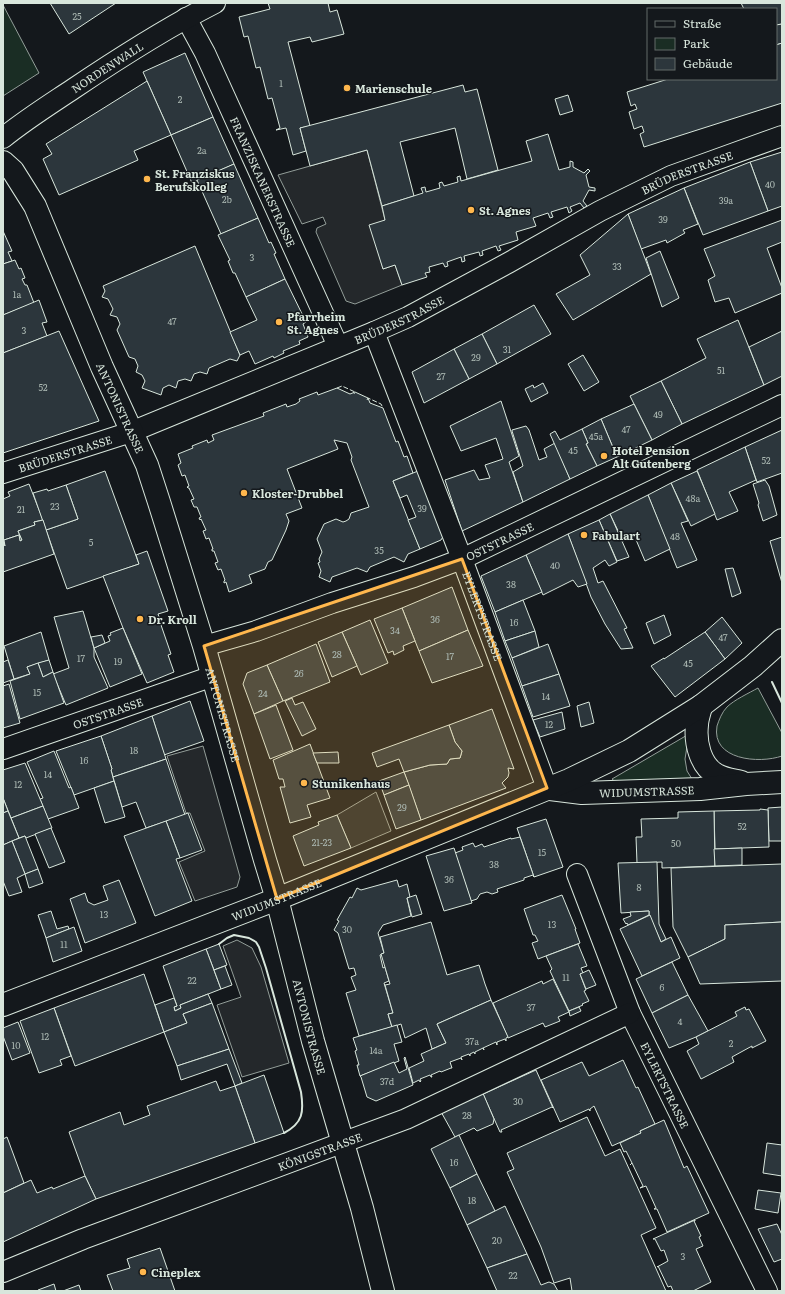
<svg xmlns="http://www.w3.org/2000/svg" width="785" height="1294" font-family="Literata,serif">
<rect width="100%" height="100%" fill="#14181c"/>
<!-- green -->
<g fill="#1a2d24" stroke="#939e99">
<polygon points="3,5 39,73 3,96"/>
<path d="M758,688L782,733V756C759,764 711,760 717,726C719,720 722,712 727,707C734,700 749,693 758,688Z"/>
<polygon points="689,734 685,759 687,771 692,779 618,784 612,779"/>
</g>
<!-- parking -->
<g fill="#24282b" stroke="#939e99">
<polygon points="367,150 385,220 377,246 383,269 395,265 402,285 355,304 346,301 316,232 317,228 326,224 323,217 302,224 278,175"/>
<polygon points="203,746 240,877 237,887 195,901 179,862 205,851 190,813 186,813 167,756"/>
<polygon points="376,792 391,831 351,848 337,815"/>
<polygon points="237,940 252,948 261,967 289,1063 242,1077 217,1005 241,997 223,946"/>
</g>
<!-- building -->
<g fill="#2c363c" stroke="#d8e6dc">
<polygon points="50,3 116,3 69,34"/>
<polygon points="268,3 328,3 330,12 337,10 344,34 312,42 310,37 288,42 310,126 300,128 306,151 293,155 286,128 276,130 280,128 272,98 268,99 260,67 256,68 248,36 244,37 239,17 270,9"/>
<polygon points="741,3 782,3 782,24 776,25 776,9 744,9"/>
<polygon points="782,24 782,43 776,45 776,25"/>
<polygon points="782,43 782,103 644,147 640,134 644,132 642,126 634,129 629,112 637,109 635,104 631,106 627,92 668,79 776,79 776,45"/>
<polygon points="185,53 213,117 171,135 143,72"/>
<polygon points="147,81 171,135 134,151 138,160 59,195 43,159 52,154 46,144"/>
<polygon points="463,85 465,92 477,89 498,170 467,179 455,128 400,142 414,196 382,206 367,150 310,166 300,128"/>
<polygon points="568,95 573,111 560,115 555,99"/>
<polygon points="213,117 234,164 192,183 171,135"/>
<polygon points="548,134 559,170 570,167 570,161 573,162 573,167 584,173 588,169 590,171 586,175 589,187 595,188 595,191 589,190 583,201 587,206 584,208 580,203 570,207 572,211 569,213 567,207 551,212 553,217 550,218 548,213 533,218 536,226 516,232 518,240 499,246 501,250 498,251 496,246 482,251 483,255 480,256 479,252 464,256 465,261 462,262 461,257 447,262 448,266 445,267 443,263 429,267 430,272 425,273 427,277 402,285 395,265 383,269 369,225 385,220 382,206 423,193 421,188 425,187 426,192 440,188 439,183 442,182 444,186 458,182 457,177 460,176 461,181 532,161 526,141"/>
<polygon points="782,152 782,206 768,211 750,162"/>
<polygon points="750,162 768,211 703,235 684,188"/>
<polygon points="234,164 258,218 221,234 197,180"/>
<polygon points="684,188 698,224 683,230 685,233 667,243 666,240 641,249 628,214"/>
<polygon points="628,214 651,274 573,320 556,294 590,275 580,255"/>
<polygon points="258,218 269,243 271,242 276,253 274,254 285,279 246,297 235,273 233,273 228,261 230,260 218,235"/>
<polygon points="782,220 782,242 767,248 782,288 782,293 735,313 729,298 715,302 708,280 715,276 704,249"/>
<polygon points="3,231 12,251 8,252 12,261 3,264"/>
<polygon points="195,246 240,355 237,361 230,359 209,368 207,374 200,372 194,374 191,381 185,379 178,381 176,388 169,385 163,388 161,395 142,388 145,381 142,375 136,372 138,366 135,359 129,357 117,330 120,324 117,317 110,315 113,309 108,299 102,297 105,291 103,286"/>
<polygon points="660,251 679,298 662,307 646,258"/>
<polygon points="15,260 19,269 21,268 25,278 22,279 25,285 27,285 34,303 3,315 3,264"/>
<polygon points="285,279 306,322 303,324 308,337 299,341 300,344 283,351 284,353 274,358 273,356 255,364 249,351 240,355 230,332 257,320 246,297"/>
<polygon points="39,300 47,322 42,323 47,336 3,353 3,315"/>
<polygon points="534,305 551,334 497,364 482,334"/>
<polygon points="738,320 764,385 682,424 661,381 706,358 697,339"/>
<polygon points="59,331 99,421 3,453 3,353"/>
<polygon points="782,331 782,376 764,385 749,347"/>
<polygon points="482,334 497,364 469,379 454,349"/>
<polygon points="454,349 469,379 424,403 412,372"/>
<polygon points="583,355 599,382 584,391 568,364"/>
<polygon points="661,381 682,424 652,440 630,396"/>
<polygon points="543,383 548,393 531,402 525,389 533,385 534,388"/>
<polygon points="337,388 350,394 355,392 368,398 370,403 383,408 396,442 398,441 404,457 407,456 413,473 393,481 420,549 408,554 404,562 394,557 370,567 367,572 357,568 332,577 330,582 319,577 321,571 318,563 320,562 319,559 322,552 317,539 324,524 336,519 343,522 346,521 349,519 351,513 369,507 351,460 352,457 347,443 334,440 338,449 287,469 302,508 286,514 289,521 286,530 272,560 268,562 265,569 249,575 252,583 229,592 226,582 224,583 224,581 225,580 221,569 218,570 215,563 218,562 214,551 212,551 212,549 213,549 209,538 206,539 203,531 206,530 201,519 200,520 199,518 201,517 197,507 194,507 191,500 194,499 189,488 188,488 187,487 189,486 185,475 182,476 178,465 181,463 178,454 193,448 192,446 207,440 208,443 214,440 212,435 264,416 263,413 286,404 287,407 296,404 300,401 299,399 317,392 318,395"/>
<polygon points="501,401 519,456 509,462 523,502 462,531 445,480 474,470 479,480 490,478 485,465 503,459 496,438 461,451 450,426"/>
<polygon points="634,404 652,440 617,457 601,419"/>
<polygon points="601,419 617,457 597,466 586,444 588,443 582,429"/>
<polygon points="526,426 529,430 539,460 547,457 544,449 555,443 570,479 523,502 513,472 523,466 512,431 512,430"/>
<polygon points="582,429 588,443 586,444 597,466 570,479 550,434 555,431 560,440"/>
<polygon points="782,430 782,473 757,482 745,447"/>
<polygon points="745,447 756,480 729,492 738,511 717,520 697,470"/>
<polygon points="105,471 139,564 67,589 46,530 78,519 66,485"/>
<polygon points="418,471 444,535 441,540 420,549 408,520 416,517 407,495 400,498 393,481"/>
<polygon points="697,471 715,514 691,526 671,483"/>
<polygon points="765,480 769,486 777,515 763,521 758,505 759,503 753,484"/>
<polygon points="671,483 688,521 681,523 697,560 677,568 648,495"/>
<polygon points="29,484 43,520 34,522 35,525 18,531 22,540 20,541 19,535 4,540 5,546 3,542 3,499 10,496 8,492"/>
<polygon points="66,485 78,519 46,530 33,493 47,489 48,491"/>
<polygon points="648,495 670,549 645,561 634,535 623,541 610,514"/>
<polygon points="610,514 629,557 617,561 599,520"/>
<polygon points="43,520 54,554 3,572 3,542 5,546 4,540 19,535 20,541 22,540 18,531 35,525 34,522"/>
<polygon points="599,520 617,562 609,566 605,560 593,568 598,583 603,581 627,628 624,629 633,648 621,649 605,624 591,597 568,534"/>
<polygon points="568,534 587,584 578,587 573,580 543,595 526,555"/>
<polygon points="782,537 782,583 770,541"/>
<polygon points="147,551 168,611 158,614 162,625 161,625 171,654 168,655 174,672 147,683 123,628 103,576 139,564 136,555"/>
<polygon points="526,555 542,592 495,612 481,576"/>
<polygon points="733,568 741,593 732,597 725,569"/>
<polygon points="452,587 468,630 419,651 402,608"/>
<polygon points="523,600 535,631 505,641 495,612"/>
<polygon points="402,608 415,641 403,646 404,650 394,655 393,651 388,653 374,619"/>
<polygon points="83,611 94,648 94,657 108,688 66,705 53,674 69,668 54,617"/>
<polygon points="664,615 671,635 654,644 646,623"/>
<polygon points="722,617 742,643 725,659 705,632"/>
<polygon points="370,620 388,663 361,675 342,632"/>
<polygon points="123,628 142,674 110,687 94,648 110,641 108,636 111,635 110,633"/>
<polygon points="468,630 483,666 432,683 419,651"/>
<polygon points="535,631 539,647 512,658 505,641"/>
<polygon points="41,632 49,660 27,667 30,674 14,679 4,646"/>
<polygon points="342,632 357,666 332,677 318,642"/>
<polygon points="705,632 725,659 675,697 651,666 664,658 664,659"/>
<polygon points="102,635 105,643 94,648 91,637"/>
<polygon points="316,644 330,682 283,701 267,665"/>
<polygon points="548,644 559,674 522,686 512,658"/>
<polygon points="8,660 14,679 3,683 3,662"/>
<polygon points="49,660 53,672 43,677 38,663"/>
<polygon points="38,663 43,677 53,672 64,703 20,719 10,681 30,674 27,667"/>
<polygon points="267,665 283,701 254,714 243,684 247,673"/>
<polygon points="559,674 570,706 533,717 522,686"/>
<polygon points="9,684 20,723 3,728 3,686"/>
<polygon points="292,698 295,705 303,702 316,729 302,736 285,701"/>
<polygon points="190,701 204,741 164,755 152,716"/>
<polygon points="589,702 594,723 581,727 577,706"/>
<polygon points="276,705 293,750 270,759 254,714"/>
<polygon points="492,709 514,769 508,768 509,773 508,777 502,783 506,788 421,820 404,772 430,765 447,764 450,759 460,758 462,751 455,742 449,725"/>
<polygon points="562,712 565,729 540,737 533,720"/>
<polygon points="152,716 166,759 113,777 111,770 112,769 101,736"/>
<polygon points="449,725 455,742 462,751 460,758 450,759 447,764 430,765 404,772 399,759 377,767 372,753"/>
<polygon points="101,736 112,769 111,770 114,781 74,795 56,751"/>
<polygon points="310,744 330,798 307,805 311,817 290,823 280,787 285,787 283,779 279,779 273,760"/>
<polygon points="54,751 69,788 71,787 79,808 48,819 40,799 43,798 27,762"/>
<polygon points="338,752 339,763 317,763 313,753"/>
<polygon points="166,759 185,815 146,828 136,802 122,807 113,777"/>
<polygon points="25,763 43,806 11,818 3,798 3,770"/>
<polygon points="404,772 409,785 384,795 379,781"/>
<polygon points="114,781 125,817 105,823 94,788"/>
<polygon points="409,785 421,820 396,829 384,795"/>
<polygon points="3,798 8,811 3,813"/>
<polygon points="43,806 52,828 26,838 25,836 19,838 11,818"/>
<polygon points="782,807 782,841 769,841 768,808"/>
<polygon points="760,809 768,810 769,847 715,849 714,811 760,810"/>
<polygon points="8,811 19,838 3,845 3,813"/>
<polygon points="714,811 715,866 662,868 662,862 637,863 636,837 642,837 641,819 678,818 678,812"/>
<polygon points="188,813 202,850 180,858 166,821"/>
<polygon points="337,815 351,848 304,866 293,836 319,825 318,822"/>
<polygon points="546,819 563,867 534,877 517,828"/>
<polygon points="166,821 180,858 176,859 192,901 155,916 124,836"/>
<polygon points="51,828 65,862 49,868 35,834"/>
<polygon points="25,836 38,869 25,874 12,841"/>
<polygon points="520,837 534,877 533,875 524,878 524,880 497,889 498,892 492,894 487,892 480,894 477,899 471,901 455,853 463,850 462,847 473,843 475,847 482,844 484,847 511,838 511,839"/>
<polygon points="12,841 25,874 17,878 22,892 9,896 3,881 3,845"/>
<polygon points="454,848 472,903 444,911 426,856"/>
<polygon points="742,848 742,865 715,866 714,849"/>
<polygon points="657,862 659,924 666,939 661,942 649,915 649,911 621,913 618,863"/>
<polygon points="782,864 782,922 725,925 725,939 688,957 673,927 671,868"/>
<polygon points="38,869 43,883 29,888 25,874"/>
<polygon points="119,880 136,923 85,943 70,899 85,893 88,902 94,905 108,900 103,886"/>
<polygon points="397,880 399,887 407,884 410,897 407,898 411,916 383,925 378,933 384,953 380,955 383,968 385,967 389,981 384,983 393,1013 388,1014 392,1027 359,1036 346,993 356,990 351,977 356,975 354,968 349,969 338,933 334,930 339,921 337,920 350,897 352,898 357,888 361,890"/>
<polygon points="416,895 422,914 412,917 407,898"/>
<polygon points="562,895 576,929 575,929 580,943 538,959 532,943 538,941 535,935 533,935 524,909"/>
<polygon points="51,911 57,929 68,926 69,929 46,938 38,915"/>
<polygon points="649,911 649,915 628,925 627,923 626,924 623,919 631,916 630,912"/>
<polygon points="650,915 661,942 671,937 680,958 642,976 620,929"/>
<polygon points="431,922 447,975 479,965 485,984 491,1000 437,1024 446,1043 432,1049 426,1028 405,1038 401,1024 392,1027 388,1014 393,1013 385,985 390,984 381,954 384,953 380,937"/>
<polygon points="782,922 782,981 700,984 688,957 725,939 725,925"/>
<polygon points="74,927 82,951 53,962 46,938"/>
<polygon points="219,944 227,965 214,970 206,949"/>
<polygon points="578,944 587,966 581,968 583,973 580,974 586,990 584,991 589,1001 582,1004 583,1005 569,1011 550,971 552,969 546,956"/>
<polygon points="206,949 221,989 180,1005 181,1008 175,1011 174,1007 177,1006 163,966"/>
<polygon points="672,962 688,995 652,1013 636,979"/>
<polygon points="225,966 232,985 221,989 214,970"/>
<polygon points="589,970 596,985 586,989 580,974"/>
<polygon points="144,974 164,1032 75,1066 54,1008"/>
<polygon points="553,979 569,1012 558,1017 560,1021 545,1027 543,1023 508,1038 493,1003 542,981 543,984"/>
<polygon points="208,994 212,1003 183,1014 187,1023 164,1032 155,1005 174,998 177,1006 174,1007 175,1011 181,1008 180,1005"/>
<polygon points="688,995 708,1031 696,1037 669,1048 652,1013"/>
<polygon points="491,1000 508,1037 506,1038 506,1041 505,1039 497,1042 497,1045 496,1042 483,1048 484,1050 483,1048 475,1052 475,1054 474,1052 470,1054 470,1056 469,1054 461,1057 462,1060 461,1058 450,1062 452,1068 451,1068 441,1072 440,1071 431,1075 432,1077 431,1077 430,1075 420,1079 421,1081 420,1082 419,1080 413,1083 409,1068 424,1061 421,1054 446,1043 437,1024"/>
<polygon points="212,1003 229,1049 177,1066 164,1032 187,1023 183,1014"/>
<polygon points="579,1007 581,1011 570,1016 569,1011"/>
<polygon points="745,1007 746,1010 749,1009 766,1041 752,1048 752,1046 732,1057 734,1062 701,1079 687,1051 699,1044 696,1037 737,1016 735,1012"/>
<polygon points="54,1008 71,1056 60,1060 62,1065 39,1073 20,1021"/>
<polygon points="18,1022 30,1053 12,1060 3,1036 3,1028"/>
<polygon points="397,1025 402,1042 394,1044 399,1061 360,1076 357,1065 359,1065 355,1051 357,1050 353,1038"/>
<polygon points="229,1049 242,1083 235,1086 227,1064 181,1080 177,1066"/>
<polygon points="405,1057 413,1085 376,1101 367,1097 361,1077 360,1076 394,1062 399,1073 407,1069 404,1058"/>
<polygon points="623,1060 636,1088 638,1087 655,1124 640,1131 641,1133 612,1146 594,1106 590,1109 590,1111 589,1109 560,1122 541,1080 582,1062 589,1076"/>
<polygon points="536,1070 553,1108 552,1107 501,1130 502,1132 500,1132 483,1094"/>
<polygon points="264,1075 284,1133 255,1143 235,1086"/>
<polygon points="216,1081 220,1091 235,1086 255,1143 96,1199 85,1176 69,1132 120,1112 124,1125 150,1115 147,1106"/>
<polygon points="482,1091 494,1119 493,1124 477,1131 474,1128 455,1137 440,1110"/>
<polygon points="587,1117 605,1156 620,1149 656,1228 641,1235 666,1291 572,1291 570,1278 554,1283 541,1247 507,1172 514,1169 507,1153"/>
<polygon points="664,1120 684,1168 687,1166 709,1213 667,1232 657,1209 654,1209 656,1208 646,1186 640,1188 643,1186 632,1163 630,1165 632,1163 626,1151 624,1152 620,1143 641,1133 640,1131"/>
<polygon points="459,1135 477,1174 450,1188 431,1149"/>
<polygon points="7,1137 24,1183 3,1193 3,1139"/>
<polygon points="767,1143 782,1145 782,1176 763,1173"/>
<polygon points="477,1174 495,1211 467,1225 450,1188"/>
<polygon points="85,1176 96,1199 3,1242 3,1193 31,1180 37,1193 52,1187 53,1189"/>
<polygon points="758,1190 781,1193 778,1213 755,1209"/>
<polygon points="505,1206 527,1254 487,1268 467,1225"/>
<polygon points="695,1220 695,1221 694,1221 701,1236 699,1237 703,1246 696,1249 711,1282 693,1291 673,1291 671,1286 668,1287 658,1266 657,1267 668,1261 664,1250 661,1251 655,1239 653,1239"/>
<polygon points="777,1224 782,1235 782,1259 774,1262 758,1229"/>
<polygon points="160,1248 175,1291 113,1291 107,1275 130,1268 127,1259"/>
<polygon points="527,1254 541,1285 549,1282 554,1284 558,1291 497,1291 487,1268"/>
<polygon points="54,1284 56,1291 38,1291 38,1290"/>
<polygon points="79,1285 81,1291 63,1291"/>
</g>
<g fill="none" stroke-linecap="round" stroke-linejoin="round">
<!-- street casing -->
<g stroke="#d8e6dc" stroke-width="22">
<g id="street">
<path id="s1" d="M186,18L205,53L338,346"/>
<path id="s2" d="M3,138C25,120 49,105 73,89C119,58 166,28 215,3"/>
<path id="s3" d="M374,332L462,559L547,788"/>
<path id="s4" d="M3,473L131,432L374,332L408,317L508,263L600,211L671,176L782,136"/>
<path id="s5" d="M204,646L256,631L332,603L414,577L462,559L782,405"/>
<path id="s6" d="M3,749L213,676"/>
<path id="s7" d="M577,874L630,1013L767,1291"/>
<path id="s8" d="M3,1272L83,1239L406,1119L630,1013"/>
</g>
</g>
<!-- secondary casing -->
<g stroke="#d8e6dc" stroke-width="24">
<g id="secondary">
<path id="s9" d="M3,162L13,171L35,206L102,367L147,465L159,502L204,646L265,860L277,899L313,1041L362,1208L383,1291"/>
<path d="M701,706C700,712 697,719 697,725C695,742 700,766 717,775C724,779 733,780 741,782"/>
<path id="s10" d="M550,789L582,793L700,789L746,784L782,782"/>
<path id="s11" d="M3,1005L277,899L569,780L629,751L701,706L753,666L782,640"/>
</g>
</g>
<!-- street -->
<use href="#street" stroke="#14181c" stroke-width="20"/>
<!-- secondary -->
<use href="#secondary" stroke="#14181c" stroke-width="22"/>
<!-- fence -->
<g stroke="#d8e6dc" stroke-width="1" stroke-dasharray="5 2" stroke-linecap="butt">
<polyline points="337,388 342,386 355,392 354,394"/>
<polyline points="367,400 368,398 381,404 383,408"/>
</g>
<!-- wall -->
<g stroke="#d8e6dc" stroke-width="2">
<polyline points="772,682 782,703"/>
<path d="M219,944L227,938L234,935L249,938L256,942L259,947L266,968L301,1092C304,1112 303,1123 284,1133"/>
</g>
</g>
<!-- marked area -->
<path fill="#ffb74d" fill-opacity="0.2" stroke="#ffb74d" stroke-width="3" stroke-linejoin="round" d="M462,559L547,788L277,899L204,646Z"/>
<!-- markers -->
<g fill="#ffb74d" stroke="#14181c" stroke-width="1.5">
<circle cx="347" cy="88" r="4"/>
<circle cx="147" cy="179" r="4"/>
<circle cx="471" cy="210" r="4"/>
<circle cx="279" cy="322" r="4"/>
<circle cx="604" cy="456" r="4"/>
<circle cx="244" cy="493" r="4"/>
<circle cx="584" cy="535" r="4"/>
<circle cx="140" cy="619" r="4"/>
<circle cx="304" cy="783" r="4"/>
<circle cx="143" cy="1272" r="4"/>
</g>
<g text-anchor="middle" dominant-baseline="central" stroke-width="3" stroke-linejoin="round" paint-order="stroke">
<!-- number labels -->
<g font-size="9" fill="#adbab4">
<text x="77" y="16">25</text>
<text x="281" y="83">1</text>
<text x="180" y="99">2</text>
<text x="202" y="150">2a</text>
<text x="770" y="184">40</text>
<text x="227" y="199">2b</text>
<text x="726" y="200">39a</text>
<text x="663" y="219">39</text>
<text x="252" y="257">3</text>
<text x="617" y="266">33</text>
<text x="17" y="294">1a</text>
<text x="172" y="321">47</text>
<text x="24" y="330">3</text>
<text x="507" y="349">31</text>
<text x="476" y="357">29</text>
<text x="721" y="370">51</text>
<text x="441" y="376">27</text>
<text x="43" y="387">52</text>
<text x="658" y="414">49</text>
<text x="626" y="429">47</text>
<text x="596" y="436">45a</text>
<text x="573" y="450">45</text>
<text x="766" y="460">52</text>
<text x="693" y="498">48a</text>
<text x="55" y="506">23</text>
<text x="422" y="508">39</text>
<text x="21" y="509">21</text>
<text x="675" y="536">48</text>
<text x="91" y="542">5</text>
<text x="379" y="550">35</text>
<text x="555" y="565">40</text>
<text x="511" y="584">38</text>
<text x="435" y="619">36</text>
<text x="514" y="622">16</text>
<text x="395" y="630">34</text>
<text x="723" y="637">47</text>
<text x="337" y="654">28</text>
<text x="450" y="656">17</text>
<text x="81" y="658">17</text>
<text x="118" y="661">19</text>
<text x="688" y="663">45</text>
<text x="299" y="673">26</text>
<text x="37" y="692">15</text>
<text x="263" y="693">24</text>
<text x="546" y="696">14</text>
<text x="549" y="724">12</text>
<text x="134" y="750">18</text>
<text x="84" y="760">16</text>
<text x="48" y="774">14</text>
<text x="18" y="784">12</text>
<text x="402" y="807">29</text>
<text x="742" y="826">52</text>
<text x="322" y="842">21-23</text>
<text x="676" y="843">50</text>
<text x="542" y="852">15</text>
<text x="494" y="864">38</text>
<text x="449" y="879">36</text>
<text x="639" y="887">8</text>
<text x="104" y="914">13</text>
<text x="552" y="924">13</text>
<text x="347" y="929">30</text>
<text x="64" y="944">11</text>
<text x="566" y="977">11</text>
<text x="192" y="980">22</text>
<text x="662" y="987">6</text>
<text x="531" y="1007">37</text>
<text x="680" y="1021">4</text>
<text x="45" y="1036">12</text>
<text x="472" y="1041">37a</text>
<text x="731" y="1043">2</text>
<text x="16" y="1045">10</text>
<text x="376" y="1050">14a</text>
<text x="387" y="1081">37d</text>
<text x="518" y="1101">30</text>
<text x="467" y="1115">28</text>
<text x="454" y="1162">16</text>
<text x="472" y="1200">18</text>
<text x="497" y="1240">20</text>
<text x="683" y="1256">3</text>
<text x="513" y="1275">22</text>
</g>
<!-- street labels -->
<g font-size="11" fill="#d8e6dc" stroke="#14181c">
<text stroke="none"><textPath href="#s2" startOffset="126">NORDENWALL</textPath></text>
<text stroke="none"><textPath href="#s4" startOffset="749">BRÜDERSTRASSE</textPath></text>
<text stroke="none"><textPath href="#s1" startOffset="181">FRANZISKANERSTRASSE</textPath></text>
<text stroke="none"><textPath href="#s4" startOffset="425">BRÜDERSTRASSE</textPath></text>
<text stroke="none"><textPath href="#s9" startOffset="274">ANTONISTRASSE</textPath></text>
<text stroke="none"><textPath href="#s4" startOffset="65">BRÜDERSTRASSE</textPath></text>
<text stroke="none"><textPath href="#s5" startOffset="314">OSTSTRASSE</textPath></text>
<text stroke="none"><textPath href="#s3" startOffset="304">EYLERTSTRASSE</textPath></text>
<text stroke="none"><textPath href="#s6" startOffset="111">OSTSTRASSE</textPath></text>
<text stroke="none"><textPath href="#s9" startOffset="598">ANTONISTRASSE</textPath></text>
<text stroke="none"><textPath href="#s10" startOffset="97">WIDUMSTRASSE</textPath></text>
<text stroke="none"><textPath href="#s11" startOffset="293">WIDUMSTRASSE</textPath></text>
<text stroke="none"><textPath href="#s9" startOffset="922">ANTONISTRASSE</textPath></text>
<text stroke="none"><textPath href="#s7" startOffset="229">EYLERTSTRASSE</textPath></text>
<text stroke="none"><textPath href="#s8" startOffset="339">KÖNIGSTRASSE</textPath></text>
</g>
<!-- poi labels -->
<g font-size="11" font-weight="bold" fill="#d8e6dc" stroke="#14181c" text-anchor="start">
<text x="355" y="88">Marienschule</text>
<text x="155" y="173">St. Franziskus<tspan x="155" dy="13">Berufskolleg</tspan></text>
<text x="479" y="210">St. Agnes</text>
<text x="287" y="316">Pfarrheim<tspan x="287" dy="13">St. Agnes</tspan></text>
<text x="612" y="450">Hotel Pension<tspan x="612" dy="13">Alt Gutenberg</tspan></text>
<text x="252" y="493">Kloster-Drubbel</text>
<text x="592" y="535">Fabulart</text>
<text x="148" y="619">Dr. Kroll</text>
<text x="312" y="783">Stunikenhaus</text>
<text x="151" y="1272">Cineplex</text>
</g>
</g>
<!-- border -->
<rect width="785" height="1294" fill="none" stroke="#d8e6dc" stroke-width="8"/>
<!-- legend -->
<rect x="647" y="8" width="130" height="72" fill="#14181c" stroke="#626a69"/>
<rect x="655" y="21" width="20" height="6" fill="#14181c" stroke="#626a69"/>
<text x="683" y="28" font-size="12" fill="#d8e6dc">Straße</text>
<rect x="655" y="38" width="20" height="12" fill="#1a2d24" stroke="#626a69"/>
<text x="683" y="48" font-size="12" fill="#d8e6dc">Park</text>
<rect x="655" y="58" width="20" height="12" fill="#2c363c" stroke="#626a69"/>
<text x="683" y="68" font-size="12" fill="#d8e6dc">Gebäude</text>
</svg>
